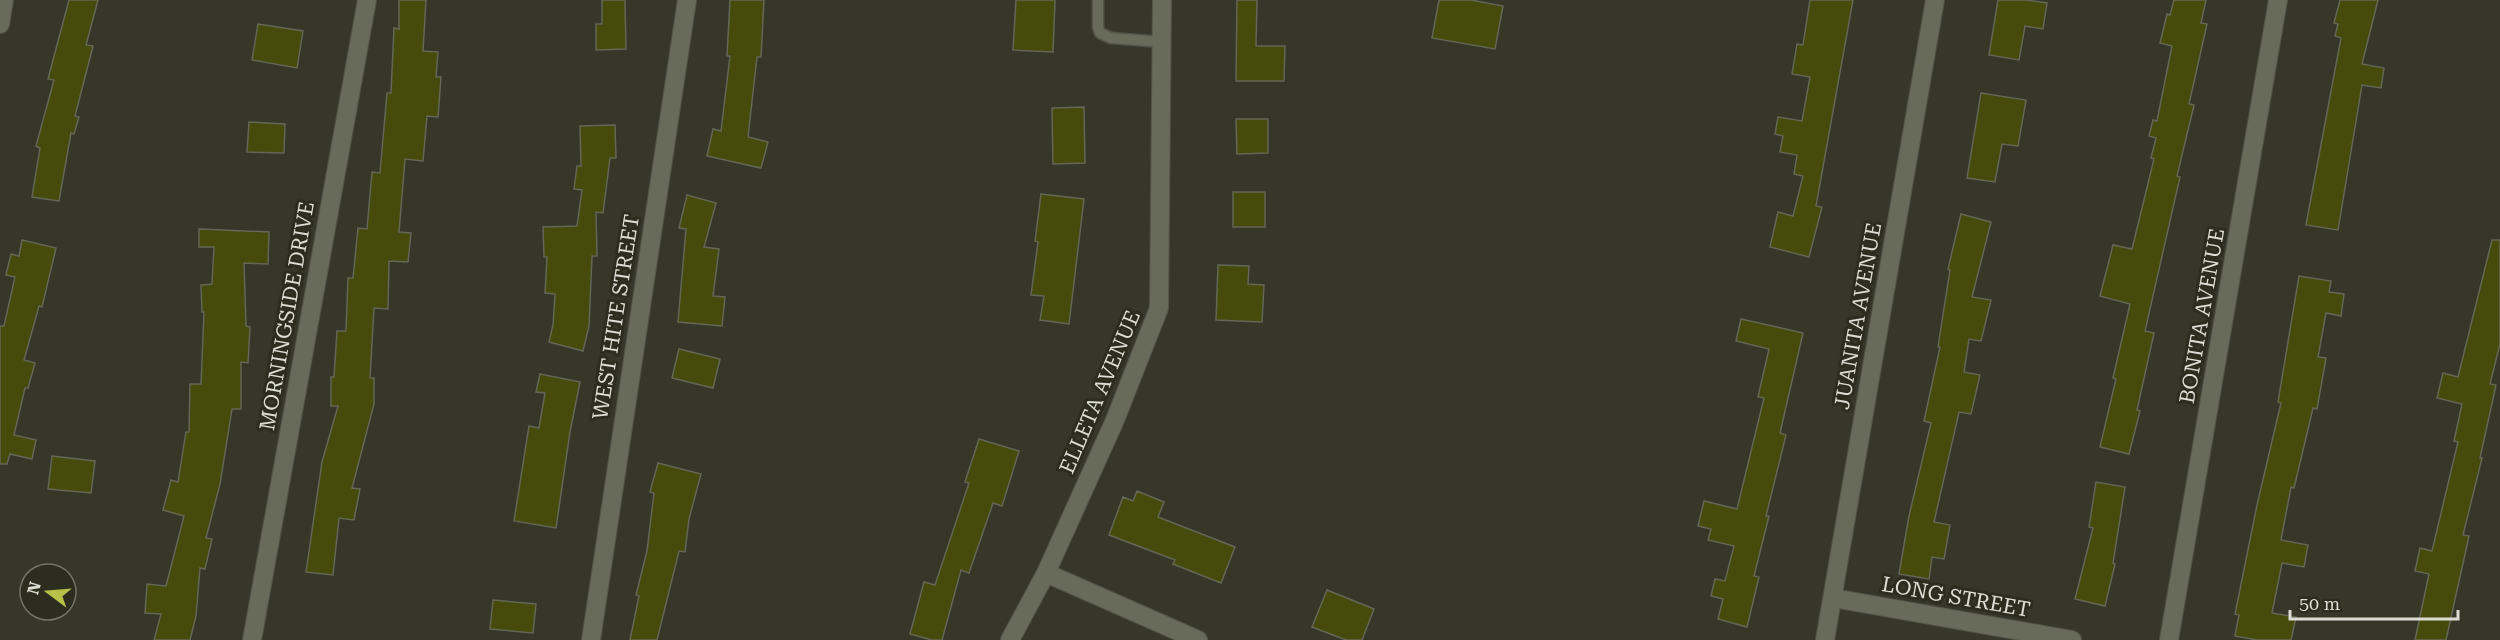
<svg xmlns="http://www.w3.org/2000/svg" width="2500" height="640" font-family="'Roboto Serif',serif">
<rect width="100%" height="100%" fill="#363729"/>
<!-- building -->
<g fill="#464a0b" stroke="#646656" stroke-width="1.5">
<polygon points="69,0 98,0 86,45 93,46 75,116 79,117 74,134 71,133 59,201 32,197 40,148 36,146 54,80 48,79"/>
<polygon points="399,0 426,0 423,51 438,52 436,77 441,77 438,117 427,116 423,161 405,159 399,232 411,233 408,262 389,261 388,309 374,308 370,378 374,378 374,404 352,488 360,489 354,520 339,518 333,575 306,572 322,462 338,406 331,406 331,377 334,377 337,331 346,331 348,278 353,278 358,228 367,229 372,172 380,173 387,93 391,93 394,28 399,29"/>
<polygon points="602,0 625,0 626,49 596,50 596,24 602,24"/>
<polygon points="730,0 764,0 761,57 757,57 748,137 768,142 761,168 707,156 713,129 721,131 730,56 727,56"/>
<polygon points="1016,0 1055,0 1053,52 1013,50"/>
<polygon points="1237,0 1257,0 1256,46 1285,46 1284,81 1236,81"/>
<polygon points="1439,0 1471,0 1503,6 1495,49 1432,38"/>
<polygon points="1810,0 1853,0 1816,206 1822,207 1809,257 1770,247 1778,212 1793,216 1803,176 1794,174 1797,155 1780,152 1783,136 1775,134 1778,117 1802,121 1810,77 1792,74 1797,44 1803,45"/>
<polygon points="1998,0 2026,0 2047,3 2043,29 2025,26 2019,60 1989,55"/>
<polygon points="2174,0 2206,0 2201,23 2207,24 2189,104 2194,105 2177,176 2180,177 2145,331 2154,333 2137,410 2140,411 2129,454 2100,447 2116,379 2113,378 2130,304 2100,296 2113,245 2132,249 2154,159 2151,158 2156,138 2149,136 2153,120 2157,121 2172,46 2160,43 2167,14 2170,15"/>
<polygon points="2340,0 2378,0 2362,64 2384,68 2381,88 2362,85 2338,230 2306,225 2341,38 2335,36 2338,24 2334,23"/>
<polygon points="258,24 303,31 297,68 252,60"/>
<polygon points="1981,93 2026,100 2018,146 2002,144 1995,182 1967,178"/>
<polygon points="1084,107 1085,163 1053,164 1052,108"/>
<polygon points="1236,119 1268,119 1268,153 1237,154"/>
<polygon points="249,122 285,124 284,153 247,152"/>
<polygon points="615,125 616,158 610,158 603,213 596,212 597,256 592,256 589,326 583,351 549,342 553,325 555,294 545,293 547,257 544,257 543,227 577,226 582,190 574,189 577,166 581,166 580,126"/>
<rect x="1233" y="192" width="32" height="35"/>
<polygon points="1041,194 1084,199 1069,324 1040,320 1044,296 1031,295 1038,242 1035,241"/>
<polygon points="687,195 716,203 704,247 719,249 713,296 725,297 722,326 678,322 686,229 679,228"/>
<polygon points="1961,214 1991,222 1972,297 1991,300 1981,341 1969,339 1964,372 1980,375 1971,414 1959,412 1934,522 1950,525 1944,559 1932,557 1929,579 1899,574 1909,516 1931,423 1924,421 1940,347 1938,347 1950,270 1948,269"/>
<polygon points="199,229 269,232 268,264 244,263 246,326 250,327 248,363 241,362 241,409 232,409 220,484 206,538 212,539 205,569 200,568 196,616 190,640 154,640 161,614 145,613 147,584 166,586 184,516 163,510 171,480 178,482 186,432 189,432 190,384 201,384 204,312 202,312 201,285 212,284 214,247 199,247"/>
<polygon points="22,240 56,248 42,307 39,306 24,360 35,363 28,388 25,388 14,435 36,440 32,459 10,454 7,464 0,464 0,326 4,326 15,277 6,275 11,254 19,256"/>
<polygon points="2492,240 2500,240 2500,344 2490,384 2496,385 2480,458 2482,458 2463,535 2469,536 2446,640 2415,640 2429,574 2415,571 2420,548 2432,551 2458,442 2454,441 2462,404 2437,398 2443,373 2458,377"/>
<polygon points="1218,265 1249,266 1248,284 1264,285 1262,322 1216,320"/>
<polygon points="2299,276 2331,281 2329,292 2344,294 2341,316 2326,313 2318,357 2326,358 2317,409 2313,408 2294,488 2291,487 2281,540 2308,545 2304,567 2282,563 2272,613 2296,617 2291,640 2257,640 2235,636 2239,615 2235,614 2257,505 2281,403 2278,402"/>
<polygon points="1741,319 1803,333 1780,433 1786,435 1766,516 1769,516 1754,576 1759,577 1747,627 1718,619 1723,599 1711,596 1715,579 1725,581 1734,546 1708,540 1711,529 1698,526 1704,501 1737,509 1764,398 1758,397 1769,349 1736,341"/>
<polygon points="679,349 720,359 713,388 672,378"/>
<polygon points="540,374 580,382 570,432 556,528 514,521 529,426 539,428 545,393 536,392"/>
<polygon points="979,439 1019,451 1002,506 993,503 969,573 961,570 942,640 932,640 910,634 924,582 935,585 969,483 965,482"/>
<polygon points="52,456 95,461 91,493 48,489"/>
<polygon points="658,463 701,474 689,519 685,552 679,551 657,640 630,640 639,596 636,595 647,551 654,493 650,492"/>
<polygon points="2096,482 2125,487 2113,563 2115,564 2105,606 2075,599 2093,528 2089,527"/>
<polygon points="1137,491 1164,502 1158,517 1235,547 1221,583 1173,564 1175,560 1109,535 1123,497 1133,501"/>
<polygon points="1327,590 1374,609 1362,640 1346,640 1312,627"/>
<polygon points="493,600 536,604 533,633 490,629"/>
</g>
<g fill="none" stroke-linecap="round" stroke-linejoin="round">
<!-- service casing -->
<g stroke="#525448" stroke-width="13">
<polyline id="service" points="1098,0 1098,27 1100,33 1111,38 1162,42"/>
</g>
<!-- minor casing -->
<g stroke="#525448" stroke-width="20">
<g id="minor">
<polyline points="1046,573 1198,640"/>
<polyline points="1833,598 2072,640"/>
<polyline points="252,640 367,0"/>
<polyline points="591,640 687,0"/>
<polyline points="1010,640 1046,573 1115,420 1159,308 1162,0"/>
<polyline points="1825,640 1935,0"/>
<polyline points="2169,640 2278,0"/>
</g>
</g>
<!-- tertiary casing -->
<g stroke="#525448" stroke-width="20">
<polyline id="tertiary" points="0,24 4,0"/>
</g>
<!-- service -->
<use href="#service" stroke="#686a5a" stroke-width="10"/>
<!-- minor -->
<use href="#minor" stroke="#686a5a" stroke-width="18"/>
<!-- tertiary -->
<use href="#tertiary" stroke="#686a5a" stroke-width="18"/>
</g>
<g text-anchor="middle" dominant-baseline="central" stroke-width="6" stroke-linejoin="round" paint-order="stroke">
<!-- street labels -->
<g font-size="21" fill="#dcddd4" stroke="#2c2d1f">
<text transform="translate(287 316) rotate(-80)">MORNINGSIDE DRIVE</text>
<text transform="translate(1858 316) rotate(-80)">JUANITA AVENUE</text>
<text transform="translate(2202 316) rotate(-80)">BONITA AVENUE</text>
<text transform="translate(616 317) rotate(-81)">WEST HITE STREET</text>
<text transform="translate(1100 392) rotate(-67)">ELLETA AVENUE</text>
<text transform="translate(1956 597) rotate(10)">LONG STREET</text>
</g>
</g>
<!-- north arrow -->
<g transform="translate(48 592) rotate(286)"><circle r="28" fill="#2c2d1f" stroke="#727367" stroke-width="1.5"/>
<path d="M0-4.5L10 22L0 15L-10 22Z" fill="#b8c147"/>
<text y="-9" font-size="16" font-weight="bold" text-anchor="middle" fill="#dcddd4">N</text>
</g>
<!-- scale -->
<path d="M2290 610v9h168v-9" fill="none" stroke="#dcddd4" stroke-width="3"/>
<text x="2299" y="610" font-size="18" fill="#dcddd4" stroke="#2c2d1f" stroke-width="4.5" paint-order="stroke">50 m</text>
</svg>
